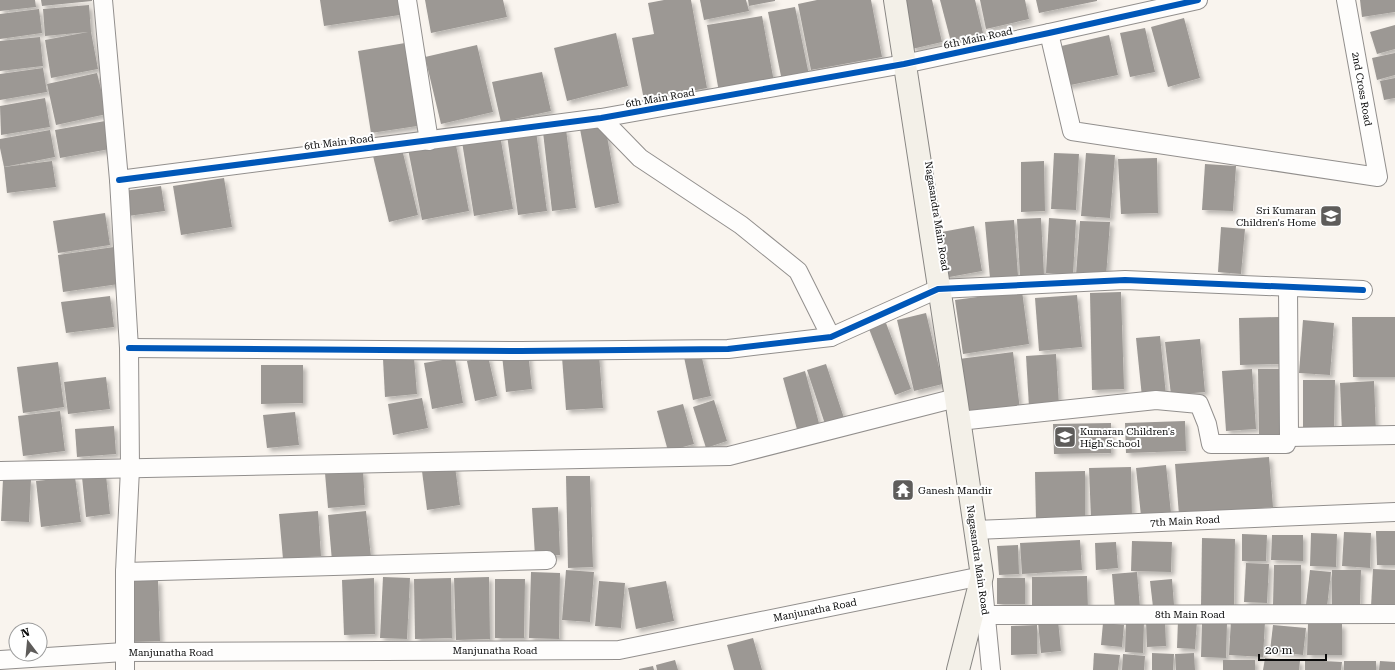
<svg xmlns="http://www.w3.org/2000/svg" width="1395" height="670" font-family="'Roboto Serif',serif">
<defs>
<filter id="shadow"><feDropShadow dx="3.5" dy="3.5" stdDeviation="2" flood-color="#0004"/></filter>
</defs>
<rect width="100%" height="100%" fill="#f9f4ee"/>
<!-- building -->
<g fill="#9c9894" filter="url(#shadow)">
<polygon points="0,0 35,0 36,7 0,11"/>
<polygon points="41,0 92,0 92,1 42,6"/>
<polygon points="320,0 405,0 407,14 324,26"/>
<polygon points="425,0 503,0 507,17 431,33"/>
<polygon points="664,0 691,0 707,88 644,100 632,38 654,34 648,3"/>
<polygon points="700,0 746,0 749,11 704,20"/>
<polygon points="748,0 775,0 775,1 749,6"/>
<polygon points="817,0 871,0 882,57 811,70 798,4"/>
<polygon points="901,0 932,0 942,42 912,49"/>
<polygon points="940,0 975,0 983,33 951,42"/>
<polygon points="980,0 1025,0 1029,19 986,29"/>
<polygon points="1036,0 1097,0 1097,1 1039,13"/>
<polygon points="1360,0 1395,0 1395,12 1362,17"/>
<polygon points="89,5 91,32 98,69 51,78 45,40 88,32 45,36 43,9"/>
<polygon points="795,7 809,75 782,81 768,12"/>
<polygon points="39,9 42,33 0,39 0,14"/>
<polygon points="762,16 774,82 719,92 707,25"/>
<polygon points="1184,18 1200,78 1168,87 1151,27"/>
<polygon points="1395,25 1395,49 1377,54 1370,32"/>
<polygon points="1145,28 1155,72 1130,77 1120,33"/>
<polygon points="616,33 628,86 567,101 554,48"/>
<polygon points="1109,35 1118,75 1066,86 1057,47"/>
<polygon points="40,37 43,66 0,71 0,41"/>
<polygon points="411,42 424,125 371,133 358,51"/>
<polygon points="477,45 493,112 441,124 425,57"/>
<polygon points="1395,53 1395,75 1377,80 1372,58"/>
<polygon points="43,68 47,92 0,100 0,74"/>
<polygon points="542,72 551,111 501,122 492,82"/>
<polygon points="97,73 107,114 56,125 47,84"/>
<polygon points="1395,78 1395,98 1384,100 1380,81"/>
<polygon points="45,98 50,127 1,135 0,106"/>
<polygon points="105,121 110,149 60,158 55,130"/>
<polygon points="605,125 619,203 595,208 580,129"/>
<polygon points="566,129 576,208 552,211 543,132"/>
<polygon points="50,130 55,157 4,167 0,148 0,139"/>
<polygon points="536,131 547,211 518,215 507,135"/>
<polygon points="500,135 513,209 474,216 462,142"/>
<polygon points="455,140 469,211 422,220 408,149"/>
<polygon points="402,149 418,215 389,222 373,156"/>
<polygon points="1054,153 1079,154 1076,210 1051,209"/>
<polygon points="1086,153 1115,155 1110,218 1081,216"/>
<polygon points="1157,158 1158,213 1121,214 1118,159"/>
<polygon points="52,161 56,187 7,193 4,167"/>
<polygon points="1044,161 1045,211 1021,212 1021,162"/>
<polygon points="1205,164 1236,166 1233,211 1202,210"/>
<polygon points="224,178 232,227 181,235 173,186"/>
<polygon points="161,186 165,211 128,216 124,191"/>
<polygon points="105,213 110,245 58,253 53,221"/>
<polygon points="1041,218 1044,275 1020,277 1017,219"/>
<polygon points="1049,218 1076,220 1073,275 1046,273"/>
<polygon points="1014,220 1018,276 990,278 985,222"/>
<polygon points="1080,221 1110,222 1106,277 1076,275"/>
<polygon points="974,226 982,271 944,278 936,233"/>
<polygon points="1221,227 1245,229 1241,274 1218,272"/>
<polygon points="114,247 119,284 63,292 58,255"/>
<polygon points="1022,291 1029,344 963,354 955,300"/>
<polygon points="1121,292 1124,389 1092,390 1090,293"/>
<polygon points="1077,295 1082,347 1039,351 1035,298"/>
<polygon points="110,296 114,327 66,333 61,302"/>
<polygon points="926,313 943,384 914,391 897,320"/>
<polygon points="1280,317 1281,364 1240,365 1239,318"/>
<polygon points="1352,317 1395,317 1395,377 1353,377"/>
<polygon points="1303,320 1334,323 1330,375 1299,373"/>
<polygon points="886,323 911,389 895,395 869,329"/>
<polygon points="1160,336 1166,395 1142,397 1136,338"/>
<polygon points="1200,339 1205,392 1171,395 1165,342"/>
<polygon points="528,352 532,389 506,392 502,355"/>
<polygon points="1013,352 1020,410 967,417 959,359"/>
<polygon points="599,354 603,408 566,410 562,357"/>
<polygon points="701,354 711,396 693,400 684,357"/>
<polygon points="1056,354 1059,405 1029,407 1026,356"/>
<polygon points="488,356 497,396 475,401 467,361"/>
<polygon points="414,357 417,394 385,397 383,359"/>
<polygon points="455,358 463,403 432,409 424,363"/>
<polygon points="58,362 64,407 23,413 17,367"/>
<polygon points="826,364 844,418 825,424 807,370"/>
<polygon points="261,365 303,365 303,403 261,404"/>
<polygon points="1252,369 1256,429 1226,431 1222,371"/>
<polygon points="1258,369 1279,369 1279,437 1259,436"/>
<polygon points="805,371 820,427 798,433 783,378"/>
<polygon points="106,377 110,409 68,414 64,382"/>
<polygon points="1303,380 1335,380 1334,431 1303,431"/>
<polygon points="1374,381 1376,432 1342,433 1340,383"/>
<polygon points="422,398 428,428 393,435 388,404"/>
<polygon points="714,400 727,441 706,448 693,407"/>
<polygon points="683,404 694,444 668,451 657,411"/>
<polygon points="60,411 65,451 23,456 18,416"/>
<polygon points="295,412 299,445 267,448 263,415"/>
<polygon points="1185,421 1186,451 1126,453 1125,423"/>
<polygon points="1111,423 1111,453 1054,454 1053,424"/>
<polygon points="114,426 116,454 77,457 75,429"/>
<polygon points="1269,457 1273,507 1179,515 1175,464"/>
<polygon points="1166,465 1171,513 1141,516 1136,468"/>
<polygon points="455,466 460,505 427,510 422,471"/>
<polygon points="1131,467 1132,518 1091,519 1089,468"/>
<polygon points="363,470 365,505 328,508 325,473"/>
<polygon points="1085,471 1085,520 1036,520 1035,472"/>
<polygon points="106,475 110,514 86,517 82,477"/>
<polygon points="566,476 590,476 593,567 568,568"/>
<polygon points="75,477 81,522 41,527 36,481"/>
<polygon points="3,479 31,479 29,522 1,521"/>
<polygon points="558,507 560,555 535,556 532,508"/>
<polygon points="318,511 321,556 283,559 279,514"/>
<polygon points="366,511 371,557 332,561 328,515"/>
<polygon points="1376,531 1395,531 1395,565 1377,565"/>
<polygon points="1344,532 1371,533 1370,568 1342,566"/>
<polygon points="1311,533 1337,534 1336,567 1310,566"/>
<polygon points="1242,534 1267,535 1266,561 1242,561"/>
<polygon points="1272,535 1303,535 1303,561 1271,560"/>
<polygon points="1202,538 1235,539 1234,607 1201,606"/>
<polygon points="1080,540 1082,570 1022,574 1020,543"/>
<polygon points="1132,541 1172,542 1171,572 1131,571"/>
<polygon points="1116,542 1118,568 1096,570 1095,543"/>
<polygon points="1018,545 1019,574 999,575 997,546"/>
<polygon points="1246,563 1269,564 1267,603 1244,602"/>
<polygon points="1274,565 1301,565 1301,605 1273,605"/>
<polygon points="1373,569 1395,570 1395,608 1371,607"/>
<polygon points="566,570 594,572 590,622 562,620"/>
<polygon points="1310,570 1331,572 1327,607 1306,605"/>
<polygon points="1332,570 1361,570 1360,606 1332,605"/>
<polygon points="531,572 560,573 559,639 529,638"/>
<polygon points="1137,572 1140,608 1115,610 1112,574"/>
<polygon points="1087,576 1088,610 1032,611 1032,577"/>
<polygon points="383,577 410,578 407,639 380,638"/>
<polygon points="489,577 490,639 456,640 454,578"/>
<polygon points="374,578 375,634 344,635 342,580"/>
<polygon points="451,578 452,638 415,639 414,579"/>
<rect x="997" y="578" width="28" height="26"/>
<polygon points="495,579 525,579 524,638 495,638"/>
<polygon points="1172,579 1174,605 1153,607 1150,581"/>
<polygon points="158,580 160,641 131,642 129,581"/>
<polygon points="599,581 625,583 621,628 595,626"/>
<polygon points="666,581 674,621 636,629 628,588"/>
<polygon points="1058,620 1061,651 1041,653 1038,622"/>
<polygon points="1165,620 1166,646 1147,647 1146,621"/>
<polygon points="1178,620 1197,621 1195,649 1177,648"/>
<polygon points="1231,620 1265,622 1263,657 1229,655"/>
<polygon points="1126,622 1144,622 1143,653 1125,652"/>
<polygon points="1103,623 1124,625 1122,647 1101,645"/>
<polygon points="1202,623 1227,623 1226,658 1201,657"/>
<polygon points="1308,624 1342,624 1342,655 1307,655"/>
<polygon points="1037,625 1037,654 1011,655 1011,626"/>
<polygon points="1273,625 1306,628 1303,655 1270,651"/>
<polygon points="753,638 762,670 734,670 727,645"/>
<polygon points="1094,653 1120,655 1118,670 1093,670"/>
<polygon points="1152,653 1174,654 1173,670 1152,670"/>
<polygon points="1194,653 1195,670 1176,670 1175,654"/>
<polygon points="1123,654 1145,656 1144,670 1122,670"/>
<polygon points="1265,658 1300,661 1299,670 1263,670"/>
<polygon points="675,660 678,670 657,670 656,665"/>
<rect x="1223" y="660" width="32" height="10"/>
<polygon points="1305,660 1342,662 1341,670 1305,670"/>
<rect x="1344" y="661" width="32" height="9"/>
<polygon points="1380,661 1395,662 1395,670 1379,670"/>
<polygon points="653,666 654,670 639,670 639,669"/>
</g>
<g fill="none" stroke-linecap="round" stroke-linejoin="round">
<!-- street casing -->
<g stroke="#928f8d" stroke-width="20">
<g id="street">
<polyline points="103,0 119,180 129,348 130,469 125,572 125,670"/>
<polyline points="407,0 429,141"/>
<polyline points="1049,33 1072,131 1378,177 1346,0"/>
<polyline points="601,118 640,158 741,225 798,271 831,337"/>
<polyline points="119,180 601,118 904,64 1049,33 1198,0"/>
<polyline points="129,348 521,351 728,349 831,337 938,289 1125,280 1363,290"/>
<polyline points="959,421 1156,400 1199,404 1207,424 1211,444 1286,444 1289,437 1288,287"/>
<polyline points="1289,437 1395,435"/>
<polyline points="0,471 729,456 956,398"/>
<polyline points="975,530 1395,512"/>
<polyline points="125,572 547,560"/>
<polyline points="986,615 1395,614"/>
<polyline points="0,660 124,652 619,650 982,576 991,670"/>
</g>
</g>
<!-- secondary casing -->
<g stroke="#888683" stroke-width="24">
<polyline id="secondary" points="895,0 956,398 982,576 958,670"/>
</g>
<!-- street -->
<use href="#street" stroke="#fefdfc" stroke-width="18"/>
<!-- secondary -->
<use href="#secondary" stroke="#f3f0e8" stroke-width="22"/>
<!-- cycleway casing -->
<g stroke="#fff" stroke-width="8">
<g id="cycleway">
<polyline points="119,180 601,118 904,64 1049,33 1198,0"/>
<polyline points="129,348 521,351 728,349 831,337 938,289 1125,280 1363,290"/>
</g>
</g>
<!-- cycleway -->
<use href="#cycleway" stroke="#0057b8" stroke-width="6"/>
</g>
<!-- icons -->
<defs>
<g id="school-square" transform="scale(1.15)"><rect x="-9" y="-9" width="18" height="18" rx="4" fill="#5e5c5a" stroke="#fff"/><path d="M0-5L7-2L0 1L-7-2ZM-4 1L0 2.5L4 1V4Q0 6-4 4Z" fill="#fff"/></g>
<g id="temple-square" transform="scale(1.15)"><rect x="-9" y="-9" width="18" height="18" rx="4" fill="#5e5c5a" stroke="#fff"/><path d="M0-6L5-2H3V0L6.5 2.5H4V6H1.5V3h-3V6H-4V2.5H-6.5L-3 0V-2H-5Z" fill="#fff"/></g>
</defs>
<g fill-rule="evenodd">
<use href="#school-square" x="1331" y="216"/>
<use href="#school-square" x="1065" y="437"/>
<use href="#temple-square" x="903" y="490"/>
</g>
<g text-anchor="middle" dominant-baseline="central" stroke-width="4" stroke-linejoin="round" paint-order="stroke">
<!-- street labels -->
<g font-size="10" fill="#0a0a0a" stroke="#fff">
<text transform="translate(978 38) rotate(-12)">6th Main Road</text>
<text transform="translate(1362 89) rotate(80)">2nd Cross Road</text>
<text transform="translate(660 98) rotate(-10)">6th Main Road</text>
<text transform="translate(339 142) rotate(-7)">6th Main Road</text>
<text transform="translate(937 216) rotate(81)">Nagasandra Main Road</text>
<text transform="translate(1185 521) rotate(-3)">7th Main Road</text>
<text transform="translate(978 560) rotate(82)">Nagasandra Main Road</text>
<text transform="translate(815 610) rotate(-11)">Manjunatha Road</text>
<text x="1190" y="614">8th Main Road</text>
<text x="495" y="650">Manjunatha Road</text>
<text x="171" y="652">Manjunatha Road</text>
</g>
<!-- poi labels -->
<g font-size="10" fill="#0a0a0a" stroke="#fff" text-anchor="start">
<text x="1316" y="210" text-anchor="end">Sri Kumaran<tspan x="1316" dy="12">Children's Home</tspan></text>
<text x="1080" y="431">Kumaran Children's<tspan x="1080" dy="12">High School</tspan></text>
<text x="918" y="490">Ganesh Mandir</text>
</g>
</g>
<!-- north arrow -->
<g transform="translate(28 642) rotate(344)"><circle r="19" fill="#ffffff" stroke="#9d9d9d"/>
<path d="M0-3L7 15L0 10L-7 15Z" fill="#5e5c5a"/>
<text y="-6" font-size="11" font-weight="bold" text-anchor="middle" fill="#0a0a0a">N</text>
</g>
<!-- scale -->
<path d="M1259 654v6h67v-6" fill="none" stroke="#0a0a0a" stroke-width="2"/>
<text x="1265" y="654" font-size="12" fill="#0a0a0a" stroke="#ffffff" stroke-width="3" paint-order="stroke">20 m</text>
</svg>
